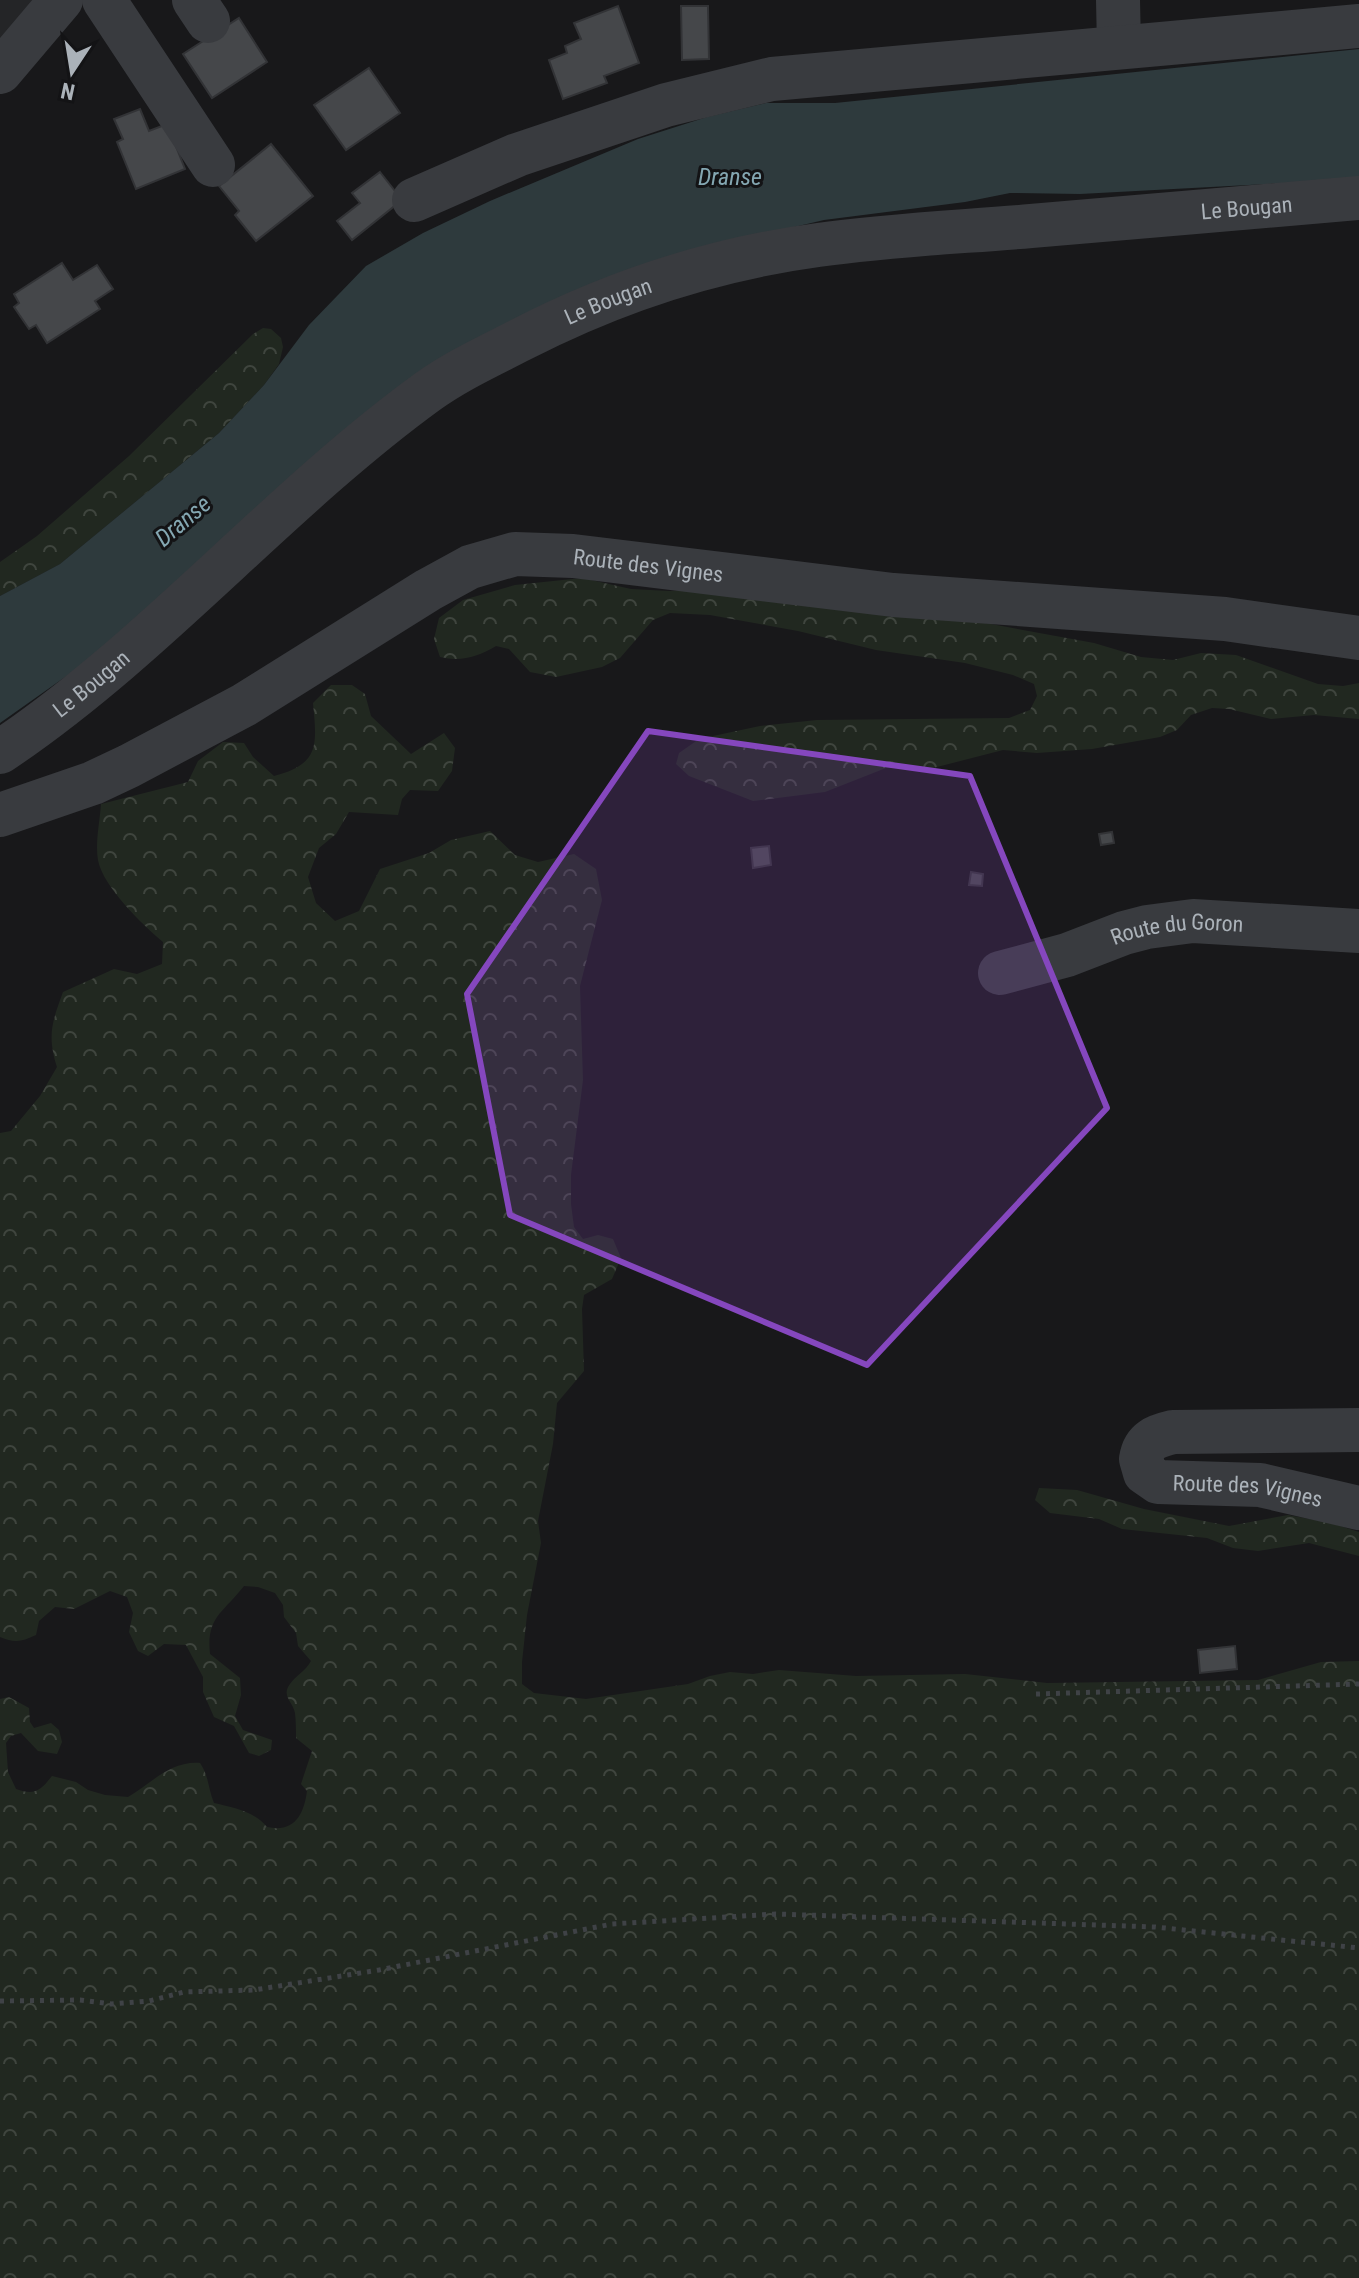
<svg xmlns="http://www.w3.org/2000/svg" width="1359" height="2278" font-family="'Roboto Condensed',sans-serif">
<defs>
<pattern id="forest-crowns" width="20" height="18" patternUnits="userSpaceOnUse" patternTransform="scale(2)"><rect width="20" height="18" fill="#212820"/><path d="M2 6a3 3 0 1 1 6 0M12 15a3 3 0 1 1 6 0" fill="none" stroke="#3f453e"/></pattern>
</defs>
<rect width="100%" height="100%" fill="#18181a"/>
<!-- built -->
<polygon fill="#242527" points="0,0 45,0 0,53"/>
<!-- forest -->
<g fill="url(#forest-crowns)">
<polygon points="263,328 271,329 281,338 283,347 279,364 264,385 219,433 60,564 0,596 0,562 37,536 129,456 253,334"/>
<path d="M582,578L631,589L669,591L720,589L969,620L1094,643L1141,657L1173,660L1201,653L1236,655L1318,684L1343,686L1359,683V719L1314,715L1271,719L1229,709L1212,708L1191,715L1177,730L1160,737L1092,749L1037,753L1003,750L933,768H886L825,792L753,801L689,776L676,764L679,753L699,739L760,726L817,720L1009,718L1030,710L1037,696L1034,684L1013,675L965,663L876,650L798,631L710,615L670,613L653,620L620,658L602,667L556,677L530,672L509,649L496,646C477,657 461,662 440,657L434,639L439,618L463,600L515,585Z"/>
<path d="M331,685H352L365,694L371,716L411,754L444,733L455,748L452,771L438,791L410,790L402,799L398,815L349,812L336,834L319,848L308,877L316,903L335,921L359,911L380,869L429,853L451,840L490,831L515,855L538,862L574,854L596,869L602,900L580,986L583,1080L571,1175V1204L574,1227L583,1239L598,1235L613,1239L621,1258L612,1279L584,1295L582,1309L584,1371L557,1403L553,1444L538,1521L541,1543L527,1615L522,1662V1684L534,1693L586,1699L688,1684L710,1676L730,1672L753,1674L779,1670L856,1676L965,1674L1047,1683L1258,1680L1321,1662L1359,1661V2278H0V1699L9,1697L29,1708L30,1722L34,1728L51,1723L59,1730L62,1742L57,1754L38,1751L21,1733L11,1736L6,1743L8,1772L16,1789C35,1796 41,1790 52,1776L76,1782L88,1790L105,1795L128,1797C152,1783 170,1761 200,1763C209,1776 208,1789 214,1803C234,1808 254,1811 267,1827C294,1833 304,1815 307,1791L301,1784L312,1751L296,1738C296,1730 296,1721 295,1713C293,1702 281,1696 290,1684C296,1675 305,1672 311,1661L298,1646L296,1633L284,1617L283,1605L275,1593L258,1587L244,1586C223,1613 206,1617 210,1654L240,1678L241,1695L235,1716L243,1730L272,1740L271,1750L259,1756L249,1753L234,1726L214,1717L203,1692V1677L186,1645L164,1644L148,1656L138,1651L129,1632L133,1613L127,1597L110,1591L74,1609L55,1607L39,1621L36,1635C21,1642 15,1643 0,1637V1133L11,1131L40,1096L57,1067C47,1036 52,1022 63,992L114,969L137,974L162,964L163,942C143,925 103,887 98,860C95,843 100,821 101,804L188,782L198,761L223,742L244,743L253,757L274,776C320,764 317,745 313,703Z"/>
<polygon points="1039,1488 1077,1490 1144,1509 1229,1526 1288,1515 1331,1523 1359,1532 1359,1556 1309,1543 1258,1551 1233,1548 1207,1538 1122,1529 1099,1519 1050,1513 1035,1500"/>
</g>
<!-- water -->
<polygon fill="#2e3a3d" points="1359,49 1359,179 1080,194 1010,193 965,202 824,220 700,249 589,290 116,641 0,723 0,596 60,564 219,433 264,385 309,325 366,266 423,233 490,201 638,139 707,117 766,103 835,103"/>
<!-- building -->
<g fill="#45474a" stroke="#323336" stroke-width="2">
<polygon points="618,6 639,63 604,76 607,83 563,99 549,60 567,53 565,46 581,39 574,23"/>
<polygon points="681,6 708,6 709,59 682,60"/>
<polygon points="239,18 267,62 212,98 183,54"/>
<polygon points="369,68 400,113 346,150 314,105"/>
<polygon points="140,109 149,131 167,124 185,169 136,189 117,142 123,139 114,119"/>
<polygon points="271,144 313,196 256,241 235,215 239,211 219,186"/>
<polygon points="380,172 402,200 352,240 337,221 360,203 352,193"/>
<polygon points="62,263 73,280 97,265 113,289 95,301 100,309 47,343 36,325 29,329 14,307 19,303 14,294"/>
<polygon points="1112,832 1114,843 1101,845 1099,834"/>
<polygon points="769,846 771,865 753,868 751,848"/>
<polygon points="971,872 983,874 982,886 969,885"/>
<polygon points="1235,1646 1237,1669 1200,1673 1198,1650"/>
</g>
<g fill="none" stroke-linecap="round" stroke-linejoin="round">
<!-- path -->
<g stroke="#3f4246" stroke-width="5" stroke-dasharray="4 6" stroke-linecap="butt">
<polyline points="1036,1694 1359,1684"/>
<polyline points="0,2001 80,2000 111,2004 149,2001 184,1992 254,1990 379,1970 612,1924 776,1914 1155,1927 1359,1948"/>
</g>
<!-- minor -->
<g stroke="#393b3f" stroke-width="44">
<polyline points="104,0 213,165"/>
<polyline points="194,0 208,21"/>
<polyline points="1118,0 1119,47"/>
<polyline points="0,72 61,0"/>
<polyline points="414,200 517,155 666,105 772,79 1359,26"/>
<path id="s1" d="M0,752C155,648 276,502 427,392C456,371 489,356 520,340C613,292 714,259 818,245C888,235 960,232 1031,226C1140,217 1250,207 1359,198"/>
<path id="s2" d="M0,815L93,783L129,766L244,705L428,590L470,567L515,554L573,556L893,595L1225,619L1359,638"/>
<path id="s3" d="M1000,973L1067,955L1124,933L1147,927L1193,921L1359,931"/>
<path id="s4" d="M1359,1430L1173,1432C1156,1436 1144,1440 1141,1459L1145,1473L1158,1482L1260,1485L1359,1508"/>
</g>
</g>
<!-- marked area -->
<path fill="#8547be" fill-opacity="0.2" stroke="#8547be" stroke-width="6" stroke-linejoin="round" d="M648,731L970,776L1107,1108L867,1365L510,1215L467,994Z"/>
<g text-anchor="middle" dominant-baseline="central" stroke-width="6" stroke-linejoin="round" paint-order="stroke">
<!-- street labels -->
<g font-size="22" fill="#abb2b9" stroke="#131315">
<text stroke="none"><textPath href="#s1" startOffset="1410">Le Bougan</textPath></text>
<text stroke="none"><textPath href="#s1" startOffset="762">Le Bougan</textPath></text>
<text stroke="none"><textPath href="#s2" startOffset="714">Route des Vignes</textPath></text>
<text stroke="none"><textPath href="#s1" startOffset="114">Le Bougan</textPath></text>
<text stroke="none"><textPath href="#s3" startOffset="184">Route du Goron</textPath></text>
<text stroke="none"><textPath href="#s4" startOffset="352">Route des Vignes</textPath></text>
</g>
<!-- water labels -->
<g font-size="24" font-style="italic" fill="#84a7b2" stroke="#131315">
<text x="730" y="177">Dranse</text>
<text transform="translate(183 521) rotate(-40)">Dranse</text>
</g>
</g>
<!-- north arrow -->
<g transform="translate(72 72) rotate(192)" stroke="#131315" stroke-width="6" paint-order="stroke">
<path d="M0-6L14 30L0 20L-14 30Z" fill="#abb2b9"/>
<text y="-12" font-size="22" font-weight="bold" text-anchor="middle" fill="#abb2b9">N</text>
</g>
</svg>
